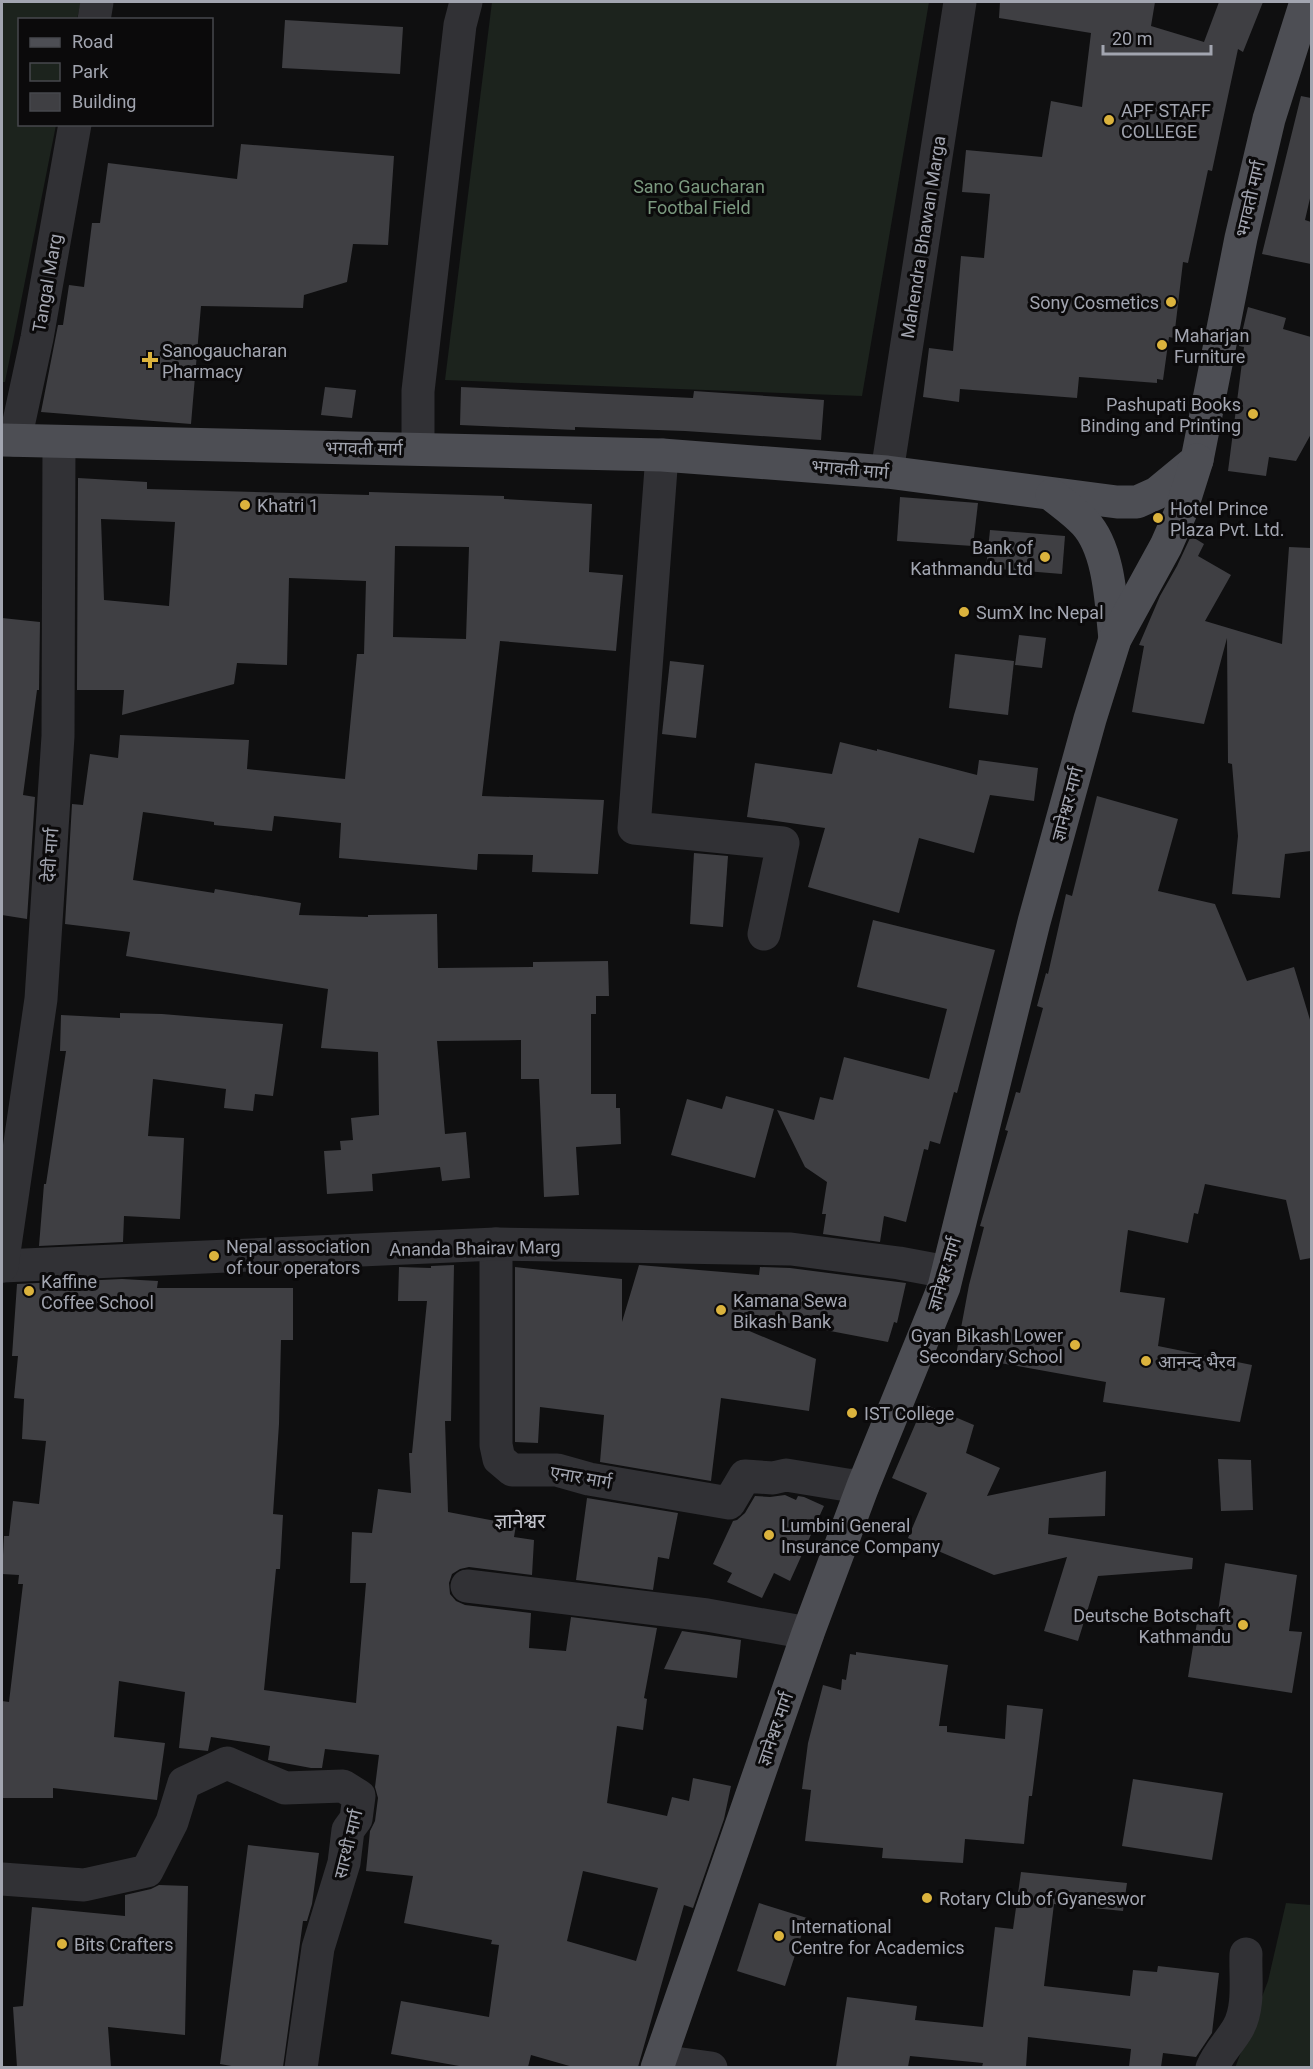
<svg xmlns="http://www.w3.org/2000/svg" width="1313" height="2069" font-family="Roboto,'Noto Sans Devanagari',sans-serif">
<rect width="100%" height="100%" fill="#0f0f10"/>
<!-- green -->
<g fill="#1c231d">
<polygon points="2,2 81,2 77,19 20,20 20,124 56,125 5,382 2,382"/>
<polygon points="492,2 929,2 862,396 445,380"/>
<polygon points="1286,1903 1311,1905 1311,2067 1235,2068 1268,1981"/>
</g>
<!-- building -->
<g fill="#3f3f43" fill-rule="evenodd">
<polygon points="1000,2 1155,2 1151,26 1204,42 1219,2 1263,2 1243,52 1238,49 1212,171 1208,170 1188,263 1183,262 1174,338 1169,337 1163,380 1157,379 1157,383 1079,377 1077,398 960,389 959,402 923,397 929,348 953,351 961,256 984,258 990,194 962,192 966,150 1042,157 1051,101 1082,107 1091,33 999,18"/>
<polygon points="285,20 403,27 400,74 282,68"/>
<polygon points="1301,96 1311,98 1311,194 1305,220 1311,222 1311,264 1262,254"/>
<polygon points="241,144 394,156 388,245 353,244 347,282 304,295 303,308 201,306 191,424 41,412 58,325 63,325 69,285 84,287 92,223 100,223 108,163 237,179"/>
<polygon points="1248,307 1286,318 1283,329 1311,337 1311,434 1296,461 1269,457 1266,476 1228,471 1244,347 1239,346"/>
<polygon points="325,387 356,390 352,418 321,415"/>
<polygon points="461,387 693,398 694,391 824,400 821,440 685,431 575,427 575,430 460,425"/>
<path d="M78,478L147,482V489L369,495V492L504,496V499L592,504L589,572L623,575L616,651L500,641L482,796L604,800L598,874L532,872L533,855L478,854L477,870L339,858L341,823L274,816L272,831L214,825V822L143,812L133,880L214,893L215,889L301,903L299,915L368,917V915L437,914L438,968L533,967V962L608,961L609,996H596V1014H591V1094H616V1108H620L621,1144L576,1147L579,1195L544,1197L539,1079H521V1040L437,1041L445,1134L466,1132L470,1178L442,1181L440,1167L372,1174L373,1191L327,1194L324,1151L341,1150L340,1141L353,1140L351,1118L379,1115L378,1052L321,1048L328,989L126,956L130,932L65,924L72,804L83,805L90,754L118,758L120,735L249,740L247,769L345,779L357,654H364L366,581L289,578L287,665L237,663L234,684L122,715L124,690H77ZM101,519L175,522L169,606L104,600ZM395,546L469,547L466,639L393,637Z"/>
<polygon points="900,497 978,503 973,546 897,541"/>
<polygon points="990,530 1065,536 1062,574 986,568"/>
<polygon points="1191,536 1204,544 1198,556 1231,575 1205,621 1282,644 1289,547 1311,548 1311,851 1285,854 1280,898 1232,894 1238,836 1232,764 1228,763 1227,638 1204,724 1132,712 1144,646 1139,645 1160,596 1177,566"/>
<polygon points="2,618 40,622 39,690 37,690 23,795 35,797 27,919 2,915"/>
<polygon points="1019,635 1046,638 1042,668 1015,665"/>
<polygon points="955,654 1014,661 1008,715 949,708"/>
<polygon points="670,661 704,665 696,738 662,734"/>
<polygon points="840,742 877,751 877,749 977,775 979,760 1038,768 1034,801 990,795 974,853 919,838 899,913 808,887 825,828 747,817 755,763 832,774"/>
<polygon points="1097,796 1178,819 1158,891 1215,904 1247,981 1294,967 1311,1023 1311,1258 1300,1260 1286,1200 1205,1184 1198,1214 1194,1213 1188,1243 1128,1230 1120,1292 1165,1298 1158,1346 1252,1365 1240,1422 1103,1402 1106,1382 956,1355 969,1285 984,1227 980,1226 1008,1131 1005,1130 1016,1092 1020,1093 1043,1008 1037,1006 1046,973 1048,974 1066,894 1072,896"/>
<polygon points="694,853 728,856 723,927 690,924"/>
<polygon points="873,920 995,950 957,1093 954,1092 940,1144 930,1141 928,1150 924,1149 906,1222 884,1216 880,1242 823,1234 826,1214 822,1214 827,1182 805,1167 777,1110 814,1120 820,1097 833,1100 844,1057 929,1079 947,1009 857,987"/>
<polygon points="120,1013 162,1014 283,1024 273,1096 255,1094 253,1111 224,1108 226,1089 153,1079 148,1136 184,1138 180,1219 124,1216 123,1242 39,1246 44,1184 46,1184 66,1051 60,1051 61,1015 120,1018"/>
<polygon points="726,1096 774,1109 755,1178 671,1155 687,1099 722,1109"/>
<path d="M454,1265L451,1421H445L448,1512L516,1525L514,1537L534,1540L532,1575L469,1567L460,1569L452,1574L449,1583L450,1594L456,1601L465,1605L531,1613L529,1648L566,1651L571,1617L657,1628L644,1698L647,1699L643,1730L617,1726L607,1803L667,1816L672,1797L689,1801L693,1778L731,1786L724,1819L693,1908L684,1905L638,2067H573L531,2055L528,2067H465L391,2054L401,2001L489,2017L499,1945L491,1944L492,1940L404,1923L413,1876L366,1871L370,1831L375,1821L378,1798L375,1787L379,1755L325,1749L322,1768H311L268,1760L270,1746L211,1737L208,1751L179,1748L185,1692L119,1681L114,1737L165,1743L157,1800L53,1788V1798H2V1701L9,1702L23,1584H18L19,1575L2,1574L4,1536H9L13,1501L39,1504L46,1441L22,1439L24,1399L14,1398L18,1356H12L17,1284L122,1279L158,1281L157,1288H293V1340H281L279,1424L273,1514L283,1515L280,1569H276L264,1690L356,1703L366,1583H350L352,1532L372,1533L378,1489L411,1493L409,1453H412L427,1301H398L399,1267L431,1268V1266ZM583,1871L658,1888L636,1961L567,1941Z"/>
<polygon points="639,1265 759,1275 760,1267 790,1268 906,1283 897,1323 894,1322 888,1342 751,1316 747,1330 816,1359 809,1411 721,1398 711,1481 600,1462 604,1415 540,1407 538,1443 515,1442 515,1267 622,1279 622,1322"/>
<polygon points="924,1404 974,1425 966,1453 1000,1468 987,1496 1106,1471 1105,1516 1049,1518 1048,1534 1193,1558 1192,1569 1098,1576 1078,1641 1044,1631 1067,1557 994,1575 908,1538 927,1493 892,1478"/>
<polygon points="1218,1459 1251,1460 1253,1510 1221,1511"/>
<polygon points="785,1495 796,1500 798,1496 804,1497 824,1506 790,1581 774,1573 762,1598 727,1582 732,1573 713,1564 733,1521 737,1520 745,1513 755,1496 770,1497"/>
<polygon points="587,1498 678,1513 669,1559 658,1557 653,1590 576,1580"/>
<polygon points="1225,1563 1297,1575 1289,1631 1302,1632 1292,1693 1188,1677 1198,1616 1217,1619"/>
<polygon points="682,1631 741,1640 737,1678 664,1669"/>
<polygon points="856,1652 948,1665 939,1726 947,1726 947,1732 1005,1739 1007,1705 1043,1709 1032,1796 1029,1796 1024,1844 965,1839 963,1863 882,1858 883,1848 805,1841 811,1790 802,1789 808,1743 823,1685 841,1690 842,1679 846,1680 850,1654 856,1655"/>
<polygon points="1133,1779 1223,1793 1212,1860 1122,1846"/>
<polygon points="248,1845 319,1853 312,1904 307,1921 303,1921 283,2067 237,2067 220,2064"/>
<polygon points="1021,1872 1127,1883 1123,1911 1054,1904 1044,1986 1130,1996 1133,1970 1157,1972 1158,1966 1219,1973 1212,2033 1196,2057 1163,2053 1161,2067 1129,2067 1131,2049 1028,2037 1026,2067 982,2067 983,2063 910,2056 908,2067 836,2067 847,1997 917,2006 915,2020 983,2027 995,1927 1013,1929"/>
<polygon points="159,1885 188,1886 185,2035 108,2027 111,2067 17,2067 13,2007 23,2006 32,1907 125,1916 125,1895 151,1889"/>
<polygon points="759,1903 807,1918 785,1986 737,1971"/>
</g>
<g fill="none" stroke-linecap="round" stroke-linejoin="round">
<!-- minor -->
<g stroke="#313135" stroke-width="33">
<polyline points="94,20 97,2"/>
<polyline points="15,440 37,338 75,124"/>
<polyline points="412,448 418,438 418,391 460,25 466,2"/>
<polyline points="662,455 634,828 783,843 764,934"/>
<polyline points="887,472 960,2"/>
<polyline points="496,1244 496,1445 499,1459 512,1470 557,1470 589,1479 729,1503 745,1476 773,1478 786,1475 847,1485 863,1486"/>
<polyline points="2,1266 496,1244 791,1249 899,1263 947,1272"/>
<polyline points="2,1266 41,999 58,736 59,442"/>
<polyline points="467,1586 707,1615 808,1633"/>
<polyline points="2,1879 84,1885 147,1871 172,1822 184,1783 227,1763 285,1788 343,1786 359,1796 356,1819 348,1830 344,1863 318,1948 301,2068"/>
<polyline points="660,2061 711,2068"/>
<path d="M1212,2068C1218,2053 1230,2042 1238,2028C1250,2007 1245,1977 1246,1954"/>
</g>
<!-- major -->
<g stroke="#4d4e54" stroke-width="33">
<polyline points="2,440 662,455 887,472 1117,502 1137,502 1157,493 1197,460 1241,238 1269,119 1306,2"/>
<path d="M1052,495C1063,504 1075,512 1085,523C1110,550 1111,604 1115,639"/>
<polyline points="657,2068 808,1633 863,1486 944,1287 1034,922 1090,719 1115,639 1166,546 1180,514 1197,460"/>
</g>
</g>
<!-- markers -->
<g fill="#dbb33d" stroke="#0b0a0b" stroke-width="2">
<circle cx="1109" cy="120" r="6"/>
<circle cx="1171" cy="302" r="6"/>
<circle cx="1162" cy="345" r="6"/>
<path d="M147 351h6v6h6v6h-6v6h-6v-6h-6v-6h6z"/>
<circle cx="1253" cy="414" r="6"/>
<circle cx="245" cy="505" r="6"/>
<circle cx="1158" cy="518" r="6"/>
<circle cx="1045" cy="557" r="6"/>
<circle cx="964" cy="612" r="6"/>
<circle cx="214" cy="1256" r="6"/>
<circle cx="29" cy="1291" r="6"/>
<circle cx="721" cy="1310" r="6"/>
<circle cx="1075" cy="1345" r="6"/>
<circle cx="1146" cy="1361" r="6"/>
<circle cx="852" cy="1413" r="6"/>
<circle cx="769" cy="1535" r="6"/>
<circle cx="1243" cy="1625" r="6"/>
<circle cx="927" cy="1898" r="6"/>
<circle cx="779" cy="1936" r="6"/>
<circle cx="62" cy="1944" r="6"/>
</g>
<g text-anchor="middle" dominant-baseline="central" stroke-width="6" stroke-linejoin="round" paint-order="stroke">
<!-- poi labels -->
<g font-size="18" fill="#a2a5b0" stroke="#0b0a0b" text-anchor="start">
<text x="1121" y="110">APF STAFF<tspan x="1121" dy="21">COLLEGE</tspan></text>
<text x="1159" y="302" text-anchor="end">Sony Cosmetics</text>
<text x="1174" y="335">Maharjan<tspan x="1174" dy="21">Furniture</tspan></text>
<text x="162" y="350">Sanogaucharan<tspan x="162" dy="21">Pharmacy</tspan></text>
<text x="1241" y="404" text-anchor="end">Pashupati Books<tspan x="1241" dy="21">Binding and Printing</tspan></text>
<text x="257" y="505">Khatri 1</text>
<text x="1170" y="508">Hotel Prince<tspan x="1170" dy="21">Plaza Pvt. Ltd.</tspan></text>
<text x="1033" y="547" text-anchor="end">Bank of<tspan x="1033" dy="21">Kathmandu Ltd</tspan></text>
<text x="976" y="612">SumX Inc Nepal</text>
<text x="226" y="1246">Nepal association<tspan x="226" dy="21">of tour operators</tspan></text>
<text x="41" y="1281">Kaffine<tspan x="41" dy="21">Coffee School</tspan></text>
<text x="733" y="1300">Kamana Sewa<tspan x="733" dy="21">Bikash Bank</tspan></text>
<text x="1063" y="1335" text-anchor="end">Gyan Bikash Lower<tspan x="1063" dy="21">Secondary School</tspan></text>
<text x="1158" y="1361">आनन्द भैरव</text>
<text x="864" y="1413">IST College</text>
<text x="781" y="1525">Lumbini General<tspan x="781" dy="21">Insurance Company</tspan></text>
<text x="1231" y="1615" text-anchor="end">Deutsche Botschaft<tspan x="1231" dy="21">Kathmandu</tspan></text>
<text x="939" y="1898">Rotary Club of Gyaneswor</text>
<text x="791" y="1926">International<tspan x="791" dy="21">Centre for Academics</tspan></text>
<text x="74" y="1944">Bits Crafters</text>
</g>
<!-- park labels -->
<g font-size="18" fill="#7b997f" stroke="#0b0a0b">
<text x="699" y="186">Sano Gaucharan<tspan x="699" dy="21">Footbal Field</tspan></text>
</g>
<!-- street labels -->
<g font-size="18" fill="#a2a5b0" stroke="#0b0a0b">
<text transform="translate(1250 199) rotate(-77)">भगवती मार्ग</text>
<text transform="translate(923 237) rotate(-81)">Mahendra Bhawan Marga</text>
<text transform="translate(47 283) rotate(-80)">Tangal Marg</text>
<text transform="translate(364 448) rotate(1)">भगवती मार्ग</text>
<text transform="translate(850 469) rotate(5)">भगवती मार्ग</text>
<text transform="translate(1067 804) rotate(-75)">ज्ञानेश्वर मार्ग</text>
<text transform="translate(50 855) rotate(-86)">देवी मार्ग</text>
<text transform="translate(475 1248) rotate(-1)">Ananda Bhairav Marg</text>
<text transform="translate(944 1274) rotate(-73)">ज्ञानेश्वर मार्ग</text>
<text transform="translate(581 1477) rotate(10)">एनार मार्ग</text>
<text transform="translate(775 1729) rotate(-71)">ज्ञानेश्वर मार्ग</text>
<text transform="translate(348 1844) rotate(-76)">सारथी मार्ग</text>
</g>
<!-- neighbourhood labels -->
<g font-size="20" fill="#c3c4cc" stroke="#0b0a0b">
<text x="520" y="1521">ज्ञानेश्वर</text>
</g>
</g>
<!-- border -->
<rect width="1313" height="2069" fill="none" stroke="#a2a5b0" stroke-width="6"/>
<!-- legend -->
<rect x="18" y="18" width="195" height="108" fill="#0b0a0b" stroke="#47484d" stroke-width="1.5"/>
<rect x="30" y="38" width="30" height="9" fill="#4d4e54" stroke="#47484d" stroke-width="1.5"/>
<text x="72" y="48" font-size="18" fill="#a2a5b0">Road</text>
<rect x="30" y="63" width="30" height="18" fill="#1c231d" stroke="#47484d" stroke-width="1.5"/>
<text x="72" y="78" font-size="18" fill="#a2a5b0">Park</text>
<rect x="30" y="93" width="30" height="18" fill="#3f3f43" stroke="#47484d" stroke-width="1.5"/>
<text x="72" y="108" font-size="18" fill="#a2a5b0">Building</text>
<!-- scale -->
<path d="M1103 45v9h108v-9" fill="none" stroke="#a2a5b0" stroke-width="3"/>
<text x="1112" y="45" font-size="18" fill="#a2a5b0" stroke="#0b0a0b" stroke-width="4.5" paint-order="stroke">20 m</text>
</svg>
